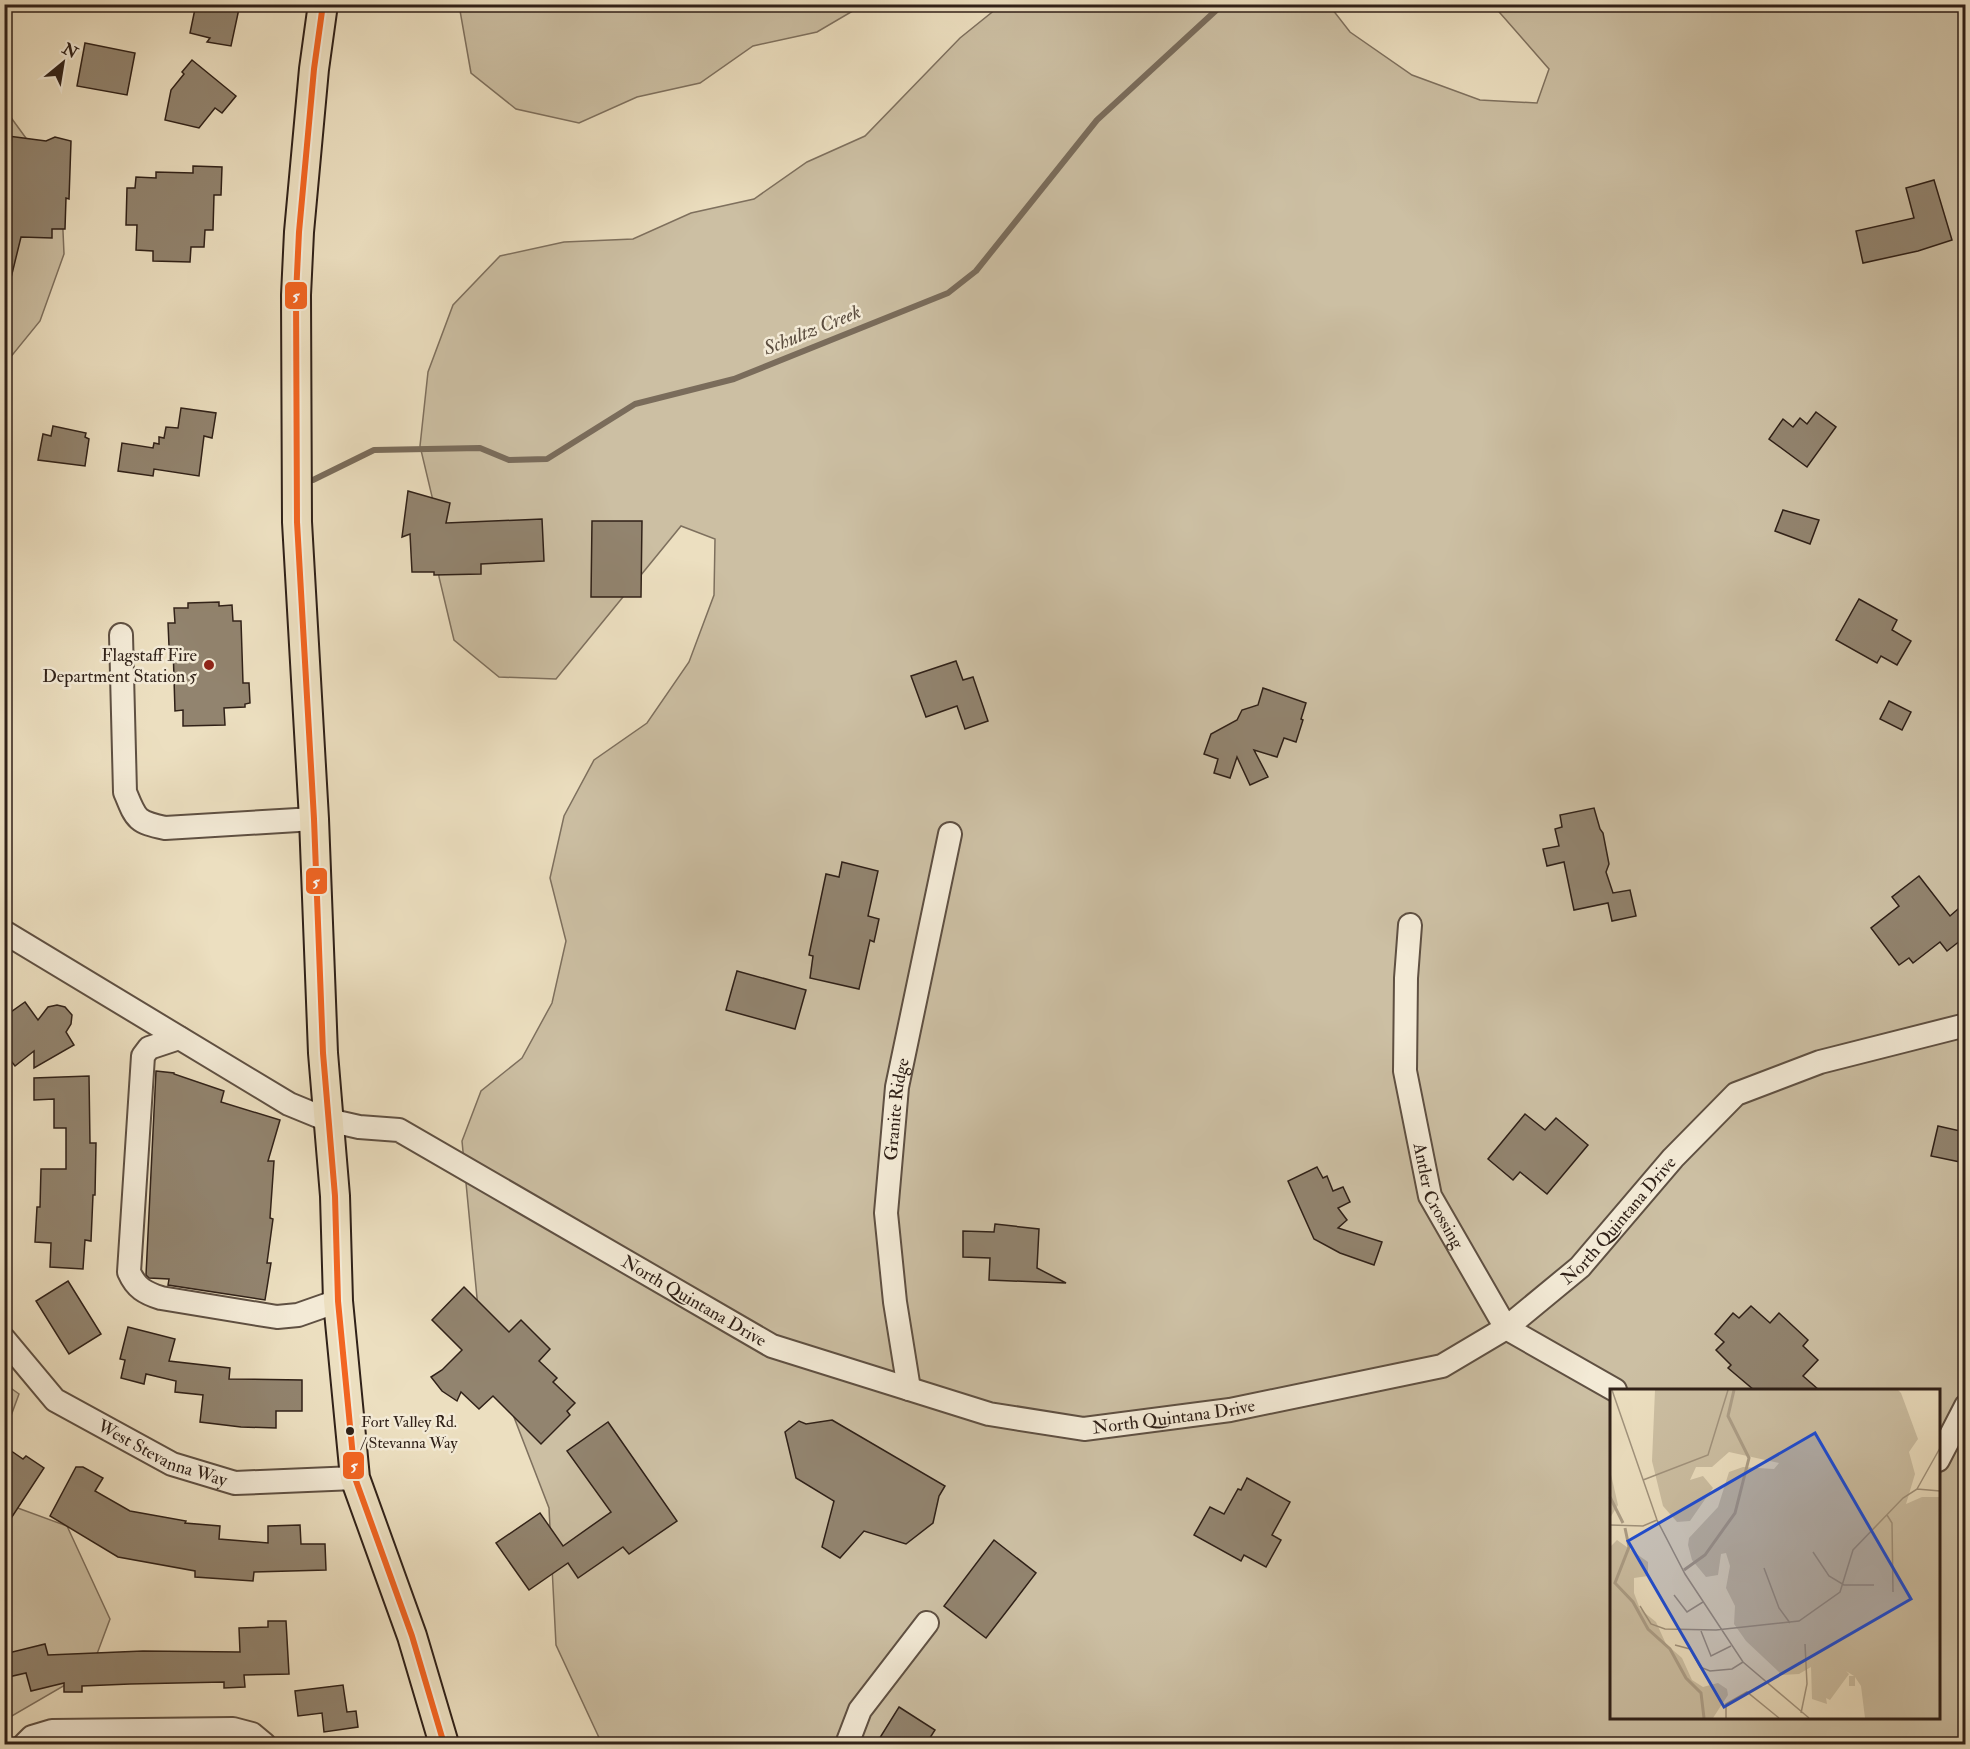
<svg xmlns="http://www.w3.org/2000/svg" width="1970" height="1749" font-family="'IM FELL Double Pica',serif">
<rect width="100%" height="100%" fill="#ecdfc0"/>
<filter id="stains"><feTurbulence type="fractalNoise" baseFrequency=".00333" numOctaves="4"/><feColorMatrix values="0 0 0 0 .2 0 0 0 0 .09 0 0 0 0 .02 0 0 0 .5 -.17"/></filter>
<radialGradient id="worn" r=".72"><stop offset=".6" stop-color="#630" stop-opacity="0"/><stop offset="1" stop-color="#630" stop-opacity=".3"/></radialGradient>
<!-- green -->
<g fill="#ccbfa3" stroke="#7e705e" stroke-width="1.5" fill-rule="evenodd">
<polygon points="459,5 459,4 863,5 817,32 753,46 700,83 637,97 579,123 516,109 471,73"/>
<path d="M1001,5H1329L1350,32L1412,75L1480,100L1537,103L1549,69L1493,5H1965V1744H602L556,1645L549,1508L480,1329L462,1141L481,1091L522,1058L552,1003L566,941L550,878L564,816L594,760L647,723L689,662L714,595L715,539L681,526L556,679L499,677L454,640L439,577L435,509L420,446L428,372L453,305L500,256L564,242L633,239L691,213L754,199L807,162L865,136L960,38ZM1612,1390H1938V1718H1612Z"/>
<polygon points="4,108 61,186 64,254 40,321 5,364"/>
<polygon points="5,1384 19,1394 5,1432"/>
<polygon points="15,1507 67,1526 110,1619 91,1670 5,1720 5,1508"/>
</g>
<g fill="none" stroke-linecap="round" stroke-linejoin="round">
<!-- stream -->
<polyline stroke="#7a6c5b" stroke-width="6" points="313,480 374,450 480,448 509,460 547,459 635,404 734,379 948,293 976,271 1097,120 1223,4"/>
</g>
<!-- building -->
<g fill="#92846f" stroke="#302118" stroke-width="1.5">
<polygon points="196,4 240,4 231,46 207,42 210,38 190,33"/>
<polygon points="85,43 135,53 127,95 77,86"/>
<polygon points="192,60 236,96 222,113 215,108 199,128 165,120 171,90 184,74 182,72"/>
<polygon points="8,136 46,141 55,137 71,141 69,199 66,198 65,229 52,229 52,238 21,237 11,278 4,277 4,140 8,140"/>
<polygon points="193,166 222,167 221,195 214,195 213,230 205,230 204,247 191,247 190,262 153,261 153,251 136,250 137,225 126,225 127,188 135,188 136,177 156,178 156,172 193,173"/>
<polygon points="1934,180 1952,240 1918,251 1863,263 1856,231 1914,218 1906,188"/>
<polygon points="181,408 216,413 212,438 204,436 199,476 154,469 153,476 118,471 122,443 153,448 154,443 159,444 159,437 164,438 166,427 178,428"/>
<polygon points="1816,412 1836,427 1807,467 1769,439 1783,419 1793,427 1800,418 1807,424"/>
<polygon points="53,426 86,433 85,437 89,439 85,466 38,460 43,434 51,436"/>
<polygon points="408,491 450,503 446,523 542,519 544,561 481,564 481,574 434,575 434,572 412,572 410,534 402,537"/>
<polygon points="1783,510 1819,520 1810,544 1775,531"/>
<polygon points="592,521 642,521 641,597 591,597"/>
<polygon points="1859,599 1897,620 1892,630 1911,641 1897,665 1881,656 1877,663 1836,640"/>
<polygon points="219,602 219,606 232,605 233,621 241,621 243,683 249,683 250,703 245,704 245,707 224,708 225,725 183,726 183,710 175,711 173,646 169,646 168,623 175,623 174,608 188,608 188,603"/>
<polygon points="956,661 963,680 973,677 988,721 965,729 957,706 926,717 911,676"/>
<polygon points="1263,688 1306,703 1301,719 1303,720 1296,742 1284,738 1277,757 1254,750 1268,777 1250,785 1237,757 1230,778 1214,773 1218,759 1204,754 1211,734 1237,720 1242,710 1258,705"/>
<polygon points="1889,701 1911,712 1902,730 1880,719"/>
<polygon points="1594,808 1600,829 1603,833 1609,864 1606,872 1613,893 1630,890 1636,916 1612,921 1608,903 1574,910 1564,862 1547,866 1543,849 1559,846 1555,829 1562,827 1560,815"/>
<polygon points="842,862 878,871 868,916 879,919 874,942 870,940 859,989 810,978 813,956 809,955 826,874 839,877"/>
<polygon points="1919,876 1950,916 1958,909 1965,919 1965,937 1947,951 1940,942 1913,963 1909,958 1899,965 1871,928 1899,906 1892,897"/>
<polygon points="737,971 806,990 795,1029 726,1010"/>
<polygon points="25,1002 38,1020 48,1007 57,1005 65,1007 72,1015 71,1024 66,1032 74,1045 34,1068 34,1051 15,1066 4,1052 4,1017"/>
<polygon points="156,1071 174,1073 174,1074 224,1091 221,1102 280,1120 268,1161 274,1161 270,1218 273,1219 267,1263 271,1263 265,1300 168,1285 169,1279 149,1278 146,1275"/>
<polygon points="89,1076 90,1143 96,1143 95,1195 93,1195 91,1241 85,1240 83,1269 50,1267 51,1243 35,1242 37,1207 40,1207 41,1169 66,1169 66,1128 54,1128 54,1099 34,1100 34,1078"/>
<polygon points="1525,1114 1545,1130 1556,1118 1588,1145 1547,1194 1520,1172 1513,1180 1488,1159"/>
<polygon points="1938,1126 1965,1132 1965,1163 1931,1156"/>
<polygon points="1317,1167 1323,1178 1327,1176 1333,1191 1343,1187 1350,1202 1338,1208 1347,1220 1338,1228 1382,1242 1374,1265 1340,1253 1314,1239 1288,1181"/>
<polygon points="995,1224 1039,1229 1037,1268 1066,1283 989,1280 990,1258 963,1257 963,1231 994,1232"/>
<polygon points="68,1281 101,1334 69,1354 36,1301"/>
<polygon points="464,1287 509,1332 521,1320 550,1349 539,1361 557,1378 553,1382 575,1403 567,1411 570,1415 541,1444 493,1396 479,1409 461,1392 457,1401 442,1391 431,1377 442,1370 462,1350 432,1320"/>
<polygon points="1751,1306 1770,1323 1779,1313 1808,1340 1803,1346 1818,1360 1803,1376 1819,1390 1754,1390 1728,1368 1731,1365 1716,1350 1724,1342 1715,1334 1733,1313 1739,1318"/>
<polygon points="128,1327 175,1339 169,1361 230,1368 229,1379 302,1380 302,1411 276,1411 276,1428 241,1427 200,1422 203,1395 175,1392 176,1381 146,1374 144,1384 121,1378 125,1360 120,1359"/>
<polygon points="832,1420 945,1486 939,1496 933,1523 906,1544 864,1531 840,1558 822,1547 834,1501 796,1478 785,1432 799,1421 806,1424"/>
<polygon points="608,1422 677,1521 629,1554 623,1547 578,1578 568,1563 529,1590 496,1543 540,1513 563,1546 611,1512 567,1451"/>
<polygon points="4,1446 23,1459 26,1456 44,1468 4,1529"/>
<polygon points="76,1467 83,1467 103,1478 95,1491 130,1511 186,1521 185,1523 220,1526 219,1539 268,1543 268,1526 300,1525 301,1544 325,1544 326,1570 254,1572 253,1581 195,1577 195,1571 118,1557 50,1516"/>
<polygon points="1247,1478 1290,1502 1272,1535 1281,1540 1266,1567 1244,1555 1241,1561 1194,1535 1210,1507 1224,1514 1238,1489 1241,1490"/>
<polygon points="994,1540 1036,1573 986,1638 944,1606"/>
<polygon points="268,1621 286,1621 289,1674 244,1675 245,1687 224,1688 224,1682 130,1684 82,1686 82,1692 64,1692 64,1683 31,1691 26,1673 4,1678 4,1654 45,1644 48,1655 143,1651 240,1652 239,1628 268,1627"/>
<polygon points="343,1685 347,1712 356,1711 358,1727 324,1732 322,1713 298,1716 295,1691"/>
<polygon points="899,1707 935,1730 926,1744 876,1744"/>
</g>
<g fill="none" stroke-linecap="round" stroke-linejoin="round">
<!-- minor casing -->
<g stroke="#5f5042" stroke-width="26">
<g id="minor">
<path d="M121,635L125,792C136,819 136,822 165,828L314,819"/>
<path id="s1" d="M1410,925L1406,978L1405,1071L1430,1196L1506,1328L1615,1390"/>
<path id="s2" d="M4,932L289,1104L328,1120L359,1127L399,1130L772,1346L989,1414L1084,1429L1230,1410L1442,1366L1506,1328L1580,1267L1673,1158L1736,1094L1820,1062L1966,1025"/>
<path d="M179,1038L149,1048L143,1056L129,1272C136,1288 145,1293 161,1298L277,1317L298,1315L338,1301"/>
<path id="s3" d="M4,1339L55,1400L172,1464L235,1483L355,1478"/>
<path id="s4" d="M909,1389L895,1302L886,1213L897,1087L950,834"/>
<polyline points="1938,1460 1966,1406"/>
<polyline points="25,1744 32,1737 52,1731 233,1729 252,1734 264,1744"/>
<polyline points="847,1744 860,1710 927,1623"/>
</g>
</g>
<!-- major casing -->
<g stroke="#302118" stroke-width="32">
<polyline id="major" points="323,4 314,69 299,232 296,295 297,522 314,819 323,1053 335,1196 338,1301 355,1478 412,1636 444,1744"/>
</g>
<!-- minor -->
<use href="#minor" stroke="#f3ead6" stroke-width="22"/>
<!-- major -->
<use href="#major" stroke="#ecdfc0" stroke-width="28"/>
<!-- bus-1 casing -->
<g stroke="#f3ead6" stroke-width="10">
<polyline id="bus-1" points="323,4 314,69 299,232 296,295 297,522 314,819 323,1053 335,1196 338,1301 355,1478 412,1636 444,1744"/>
</g>
<!-- bus-1 -->
<use href="#bus-1" stroke="#f26522" stroke-width="6"/>
</g>
<!-- markers -->
<circle fill="#8f2418" stroke="#f3ead6" stroke-width="2" cx="209" cy="665" r="6"/>
<circle fill="#302118" stroke="#f3ead6" stroke-width="2" cx="350" cy="1431" r="5"/>
<g text-anchor="middle" dominant-baseline="central" stroke-width="5" stroke-linejoin="round" paint-order="stroke">
<!-- bus labels -->
<g font-size="16" fill="#302118" stroke="#f3ead6" text-anchor="start">
<text x="361" y="1422">Fort Valley Rd.<tspan x="361" dy="21">/ Stevanna Way</tspan></text>
</g>
<!-- poi labels -->
<g font-size="18" fill="#302118" stroke="#f3ead6" text-anchor="end">
<text x="197" y="655">Flagstaff Fire<tspan x="197" dy="21">Department Station 5</tspan></text>
</g>
<!-- street labels -->
<g font-size="18" fill="#302118" stroke="#f3ead6">
<text stroke="none"><textPath href="#s4" startOffset="282">Granite Ridge</textPath></text>
<text stroke="none"><textPath href="#s1" startOffset="276">Antler Crossing</textPath></text>
<text stroke="none"><textPath href="#s2" startOffset="1796">North Quintana Drive</textPath></text>
<text stroke="none"><textPath href="#s2" startOffset="788">North Quintana Drive</textPath></text>
<text stroke="none"><textPath href="#s2" startOffset="1292">North Quintana Drive</textPath></text>
<text stroke="none"><textPath href="#s3" startOffset="200">West Stevanna Way</textPath></text>
</g>
<!-- water labels -->
<g font-size="20" font-style="italic" fill="#5b4d3f" stroke="#f3ead6">
<text transform="translate(812 330) rotate(-22)">Schultz Creek</text>
</g>
</g>
<!-- overview -->
<g transform="translate(1610 1389)">
<rect width="330" height="330" fill="#ecdfc0"/>
<path d="M45,1H288L291,4L308,50L299,63L305,85L296,115L312,108H330V329H255L251,297L245,288V297H239V287H244L236,282L239,285L220,311L216,309L217,315L202,310L201,278L189,285L172,286L136,252L124,235L125,217L116,199L120,177L116,164L111,165L108,186L96,188L82,171L78,156L79,149L108,118L119,83L133,78L164,80L169,74L119,63L102,78H86L80,91L93,87L103,99L80,132L67,133L53,117L42,72ZM0,81L8,116L0,129ZM7,151L38,173V187L24,189V204L30,220L46,233L56,255L72,269L82,291L93,298L108,294L117,300L118,306L103,329H0V158Z" fill="#ccbfa3"/>
<path fill="none" stroke="#ac9e87" stroke-width="3" d="M0,108L13,134M15,139L19,158L5,194L23,213L38,240L60,260L76,289L91,304L94,329M74,181L95,166L125,124L139,69L118,27L124,1"/>
<path fill="none" stroke="#a1937d" stroke-width="1.5" d="M2,1L47,131L75,185L133,273L199,329M33,91L98,66L118,1M307,100L330,59M277,126L282,134L283,203M0,136L33,137L47,131M203,163L219,187L234,196H264M154,179L169,219L180,234M64,206L77,223L93,213M30,217L41,235L55,240L106,241L189,232L230,203L243,161L293,109L307,100L330,102M91,242L101,267L121,257M65,256L80,260L90,278L100,282L122,280L133,273M191,324L197,295L195,255M116,329V315L137,303L169,329"/>
<path fill="#1d4ed8" fill-opacity="0.15" stroke="#1d4ed8" stroke-width="3" d="M205,44L301,210L114,318L18,152Z"/>
<rect width="330" height="330" fill="none" stroke="#302118" stroke-width="3"/>
</g>
<g stroke="#f3ead6" stroke-width="2">
<rect x="284" y="281" width="24" height="29" rx="6" fill="#f26522"/>
<rect x="305" y="867" width="23" height="28" rx="6" fill="#f26522"/>
<rect x="342" y="1451" width="23" height="29" rx="6" fill="#f26522"/>
</g>
<g font-size="16" text-anchor="middle" font-weight="bold" fill="#fff">
<text x="296" y="301">5</text>
<text x="316" y="887">5</text>
<text x="354" y="1471">5</text>
</g>
<!-- margin -->
<rect width="1970" height="1749" fill="none" stroke="#ecdfc0" stroke-width="24"/>
<rect x="6" y="6" width="1958" height="1737" fill="none" stroke="#302118" stroke-width="3"/>
<rect x="12" y="12" width="1946" height="1725" fill="none" stroke="#302118" stroke-width="1.5"/>
<!-- north arrow -->
<g transform="translate(63 63) rotate(30)" stroke="#f3ead6" stroke-width="4.5" paint-order="stroke">
<path d="M0-4.5L10 22L0 15L-10 22Z" fill="#302118"/>
<text y="-9" font-size="16" font-weight="bold" text-anchor="middle" fill="#302118">N</text>
</g>
<rect width="100%" height="100%" filter="url(#stains)"/>
<rect width="100%" height="100%" fill="url(#worn)"/>
</svg>
